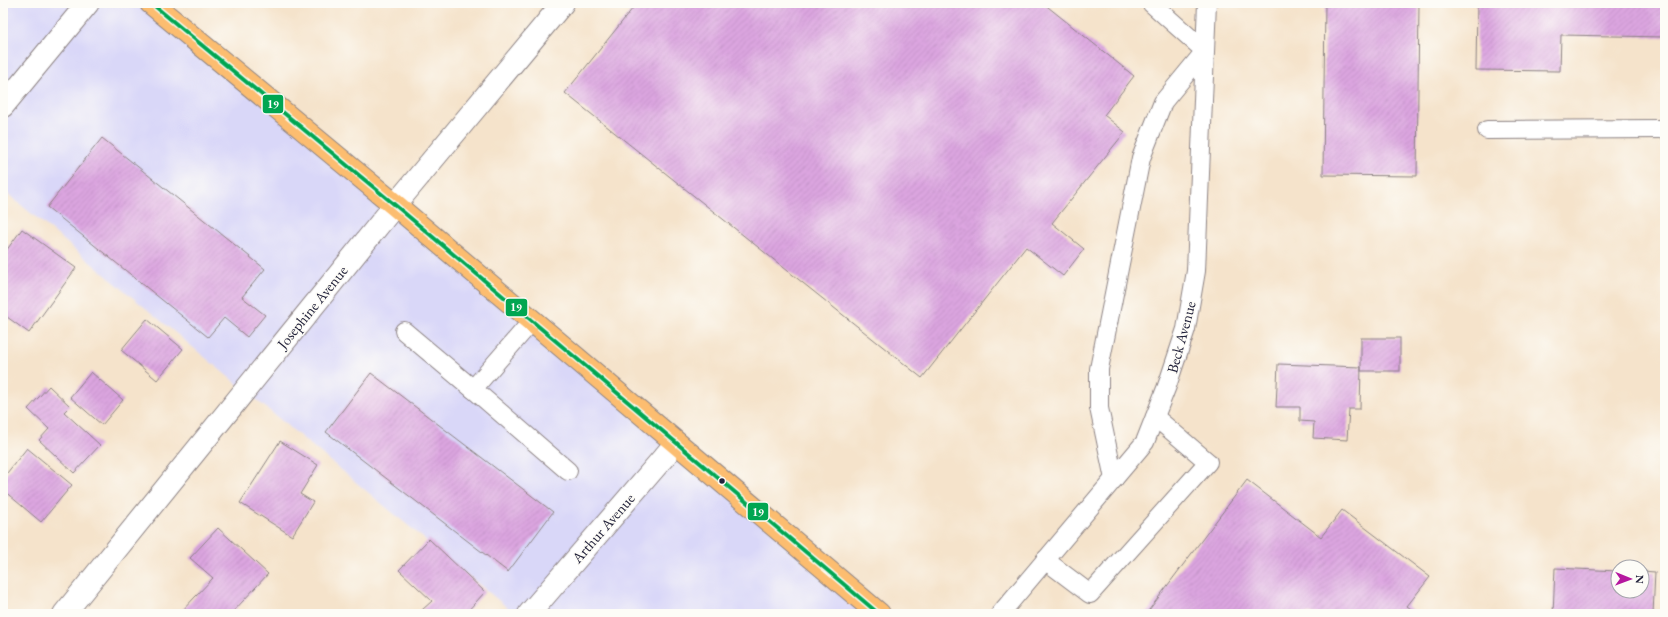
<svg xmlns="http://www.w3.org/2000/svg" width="1668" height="617" font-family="'EB Garamond',serif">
<defs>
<pattern id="building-hatch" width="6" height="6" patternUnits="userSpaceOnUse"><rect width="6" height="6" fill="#dca5e0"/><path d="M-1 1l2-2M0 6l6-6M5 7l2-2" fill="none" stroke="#bc8ec1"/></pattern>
</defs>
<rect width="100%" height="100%" fill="#fdfcf7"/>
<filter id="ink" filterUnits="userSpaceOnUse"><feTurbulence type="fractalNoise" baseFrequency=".025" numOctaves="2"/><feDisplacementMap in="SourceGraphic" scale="8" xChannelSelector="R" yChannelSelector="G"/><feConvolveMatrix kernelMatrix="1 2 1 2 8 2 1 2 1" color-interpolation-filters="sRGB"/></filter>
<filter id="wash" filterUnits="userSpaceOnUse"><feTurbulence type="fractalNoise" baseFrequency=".012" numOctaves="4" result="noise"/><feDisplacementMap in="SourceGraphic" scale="16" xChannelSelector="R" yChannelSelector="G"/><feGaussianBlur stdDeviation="0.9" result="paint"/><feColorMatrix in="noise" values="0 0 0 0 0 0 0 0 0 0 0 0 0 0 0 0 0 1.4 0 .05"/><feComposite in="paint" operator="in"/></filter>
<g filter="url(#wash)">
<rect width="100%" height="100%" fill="#f5e3cb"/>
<!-- built -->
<polygon fill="#d9d7f8" points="3,3 139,3 396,213 871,614 515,614 3,190"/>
<g id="blocks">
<!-- building -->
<g fill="url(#building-hatch)">
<polygon points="637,3 1043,3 1134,76 1104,115 1125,132 1052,223 1084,249 1063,276 1026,247 922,378 565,93"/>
<polygon points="1325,3 1419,3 1417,176 1323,175"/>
<polygon points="1477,3 1665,3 1665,37 1561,35 1560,71 1476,70"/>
<polygon points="102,138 265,269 242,297 265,315 247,337 224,318 208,337 47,207"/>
<polygon points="22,229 76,268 29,333 3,314 3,255"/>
<polygon points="147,319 183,349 157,380 121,350"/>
<rect x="1361" y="338" width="39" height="33"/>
<polygon points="1278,364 1361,367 1360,409 1349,409 1347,440 1313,438 1314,422 1300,421 1300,407 1276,407"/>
<polygon points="91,372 123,400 102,425 70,397"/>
<polygon points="371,373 553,512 508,572 326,432"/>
<polygon points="49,386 70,406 64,412 100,445 74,473 39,440 49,429 28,409"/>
<polygon points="280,441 318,465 300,494 313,502 292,536 240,503"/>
<polygon points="27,448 72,485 41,522 3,490 3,478"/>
<polygon points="1247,480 1321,537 1342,510 1430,577 1407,606 1418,614 1146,614"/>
<polygon points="218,528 268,574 231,614 179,614 213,578 190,558"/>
<polygon points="429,539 485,592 465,614 427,614 422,610 432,601 399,570"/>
<polygon points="1555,568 1618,571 1618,591 1642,591 1642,571 1655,572 1653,614 1553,614"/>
</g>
</g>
</g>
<g filter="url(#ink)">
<use href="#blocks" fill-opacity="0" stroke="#8c8283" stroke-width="1"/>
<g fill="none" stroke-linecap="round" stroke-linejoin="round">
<!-- lane casing -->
<g stroke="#8c8283" stroke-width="20">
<g id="lane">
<polyline points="1487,130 1665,129"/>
<polyline points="532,321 473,389 568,471"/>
<polyline points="404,331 473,389"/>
<polyline points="1114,479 1099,408 1099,369 1141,158 1163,102 1205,51 1151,3"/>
<polyline points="1045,560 1090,594 1208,462 1155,417"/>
<polyline points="1000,614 1145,442 1167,386 1186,329 1196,271 1207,3"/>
</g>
</g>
<!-- street casing -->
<g stroke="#8c8283" stroke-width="24">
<g id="street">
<polyline points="3,106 88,3"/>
<polyline points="64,614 395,205 563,3"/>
<polyline points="529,614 676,443"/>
</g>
</g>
<!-- primary casing -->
<g stroke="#8c8283" stroke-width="24">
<polyline id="primary" points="151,3 395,205 879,614"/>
</g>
<!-- lane -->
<use href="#lane" stroke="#fff" stroke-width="18"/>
<!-- street -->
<use href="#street" stroke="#fff" stroke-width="22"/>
<!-- primary -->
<use href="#primary" stroke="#fcbd6f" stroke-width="22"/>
<!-- bus-1 casing -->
<g stroke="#fdfcf7" stroke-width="7">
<polyline id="bus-1" points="151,3 395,205 879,614"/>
</g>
<!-- bus-1 -->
<use href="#bus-1" stroke="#00a651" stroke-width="4"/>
</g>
</g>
<!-- markers -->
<circle fill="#22223b" stroke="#fdfcf7" stroke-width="1.5" cx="722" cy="481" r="3.5"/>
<g text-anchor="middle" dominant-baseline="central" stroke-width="3" stroke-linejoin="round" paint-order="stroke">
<!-- street labels -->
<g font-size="15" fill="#22223b" stroke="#fdfcf7">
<text transform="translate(312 307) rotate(-51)">Josephine Avenue</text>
<text transform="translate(1181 337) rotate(-75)">Beck Avenue</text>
<text transform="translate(603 528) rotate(-49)">Arthur Avenue</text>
</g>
</g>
<g stroke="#fdfcf7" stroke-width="1.5">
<rect x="262" y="94" width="22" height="20" rx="4" fill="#00a651"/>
<rect x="505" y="298" width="23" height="19" rx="4" fill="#00a651"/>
<rect x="747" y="502" width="22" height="19" rx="4" fill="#00a651"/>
</g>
<g font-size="11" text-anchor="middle" font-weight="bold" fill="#fff">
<text x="273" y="108">19</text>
<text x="516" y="311">19</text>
<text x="758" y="516">19</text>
</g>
<!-- margin -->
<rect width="1668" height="617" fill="none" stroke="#fdfcf7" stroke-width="16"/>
<!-- north arrow -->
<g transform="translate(1630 579) rotate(91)"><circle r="19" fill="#fdfcf7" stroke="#a5a5ac"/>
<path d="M0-3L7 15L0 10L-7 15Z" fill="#b5179e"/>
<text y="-6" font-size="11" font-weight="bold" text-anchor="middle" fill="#22223b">N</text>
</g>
</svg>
